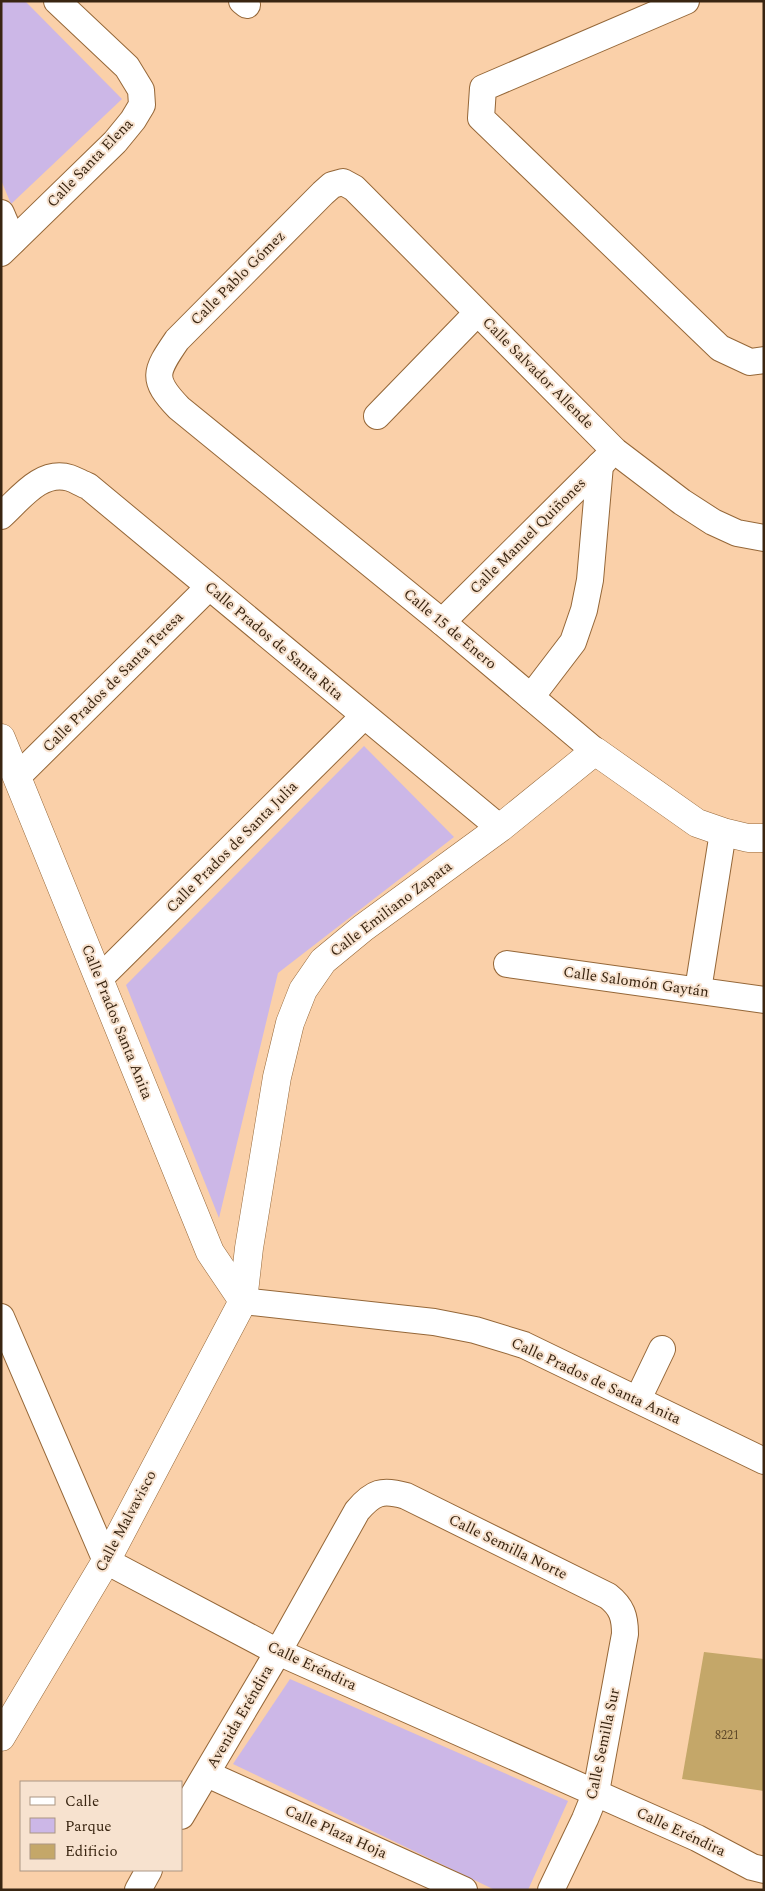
<svg xmlns="http://www.w3.org/2000/svg" width="765" height="1891" font-family="Spectral,serif">
<rect width="100%" height="100%" fill="#fad0a9"/>
<!-- green -->
<g fill="#ccb7e7">
<polygon points="1,1 25,1 122,99 11,204 1,180"/>
<polygon points="364,746 454,837 278,973 219,1218 126,985"/>
<polygon points="290,1679 568,1801 528,1890 495,1890 233,1764"/>
</g>
<!-- building -->
<polygon fill="#c4a769" points="704,1652 764,1659 764,1791 682,1779"/>
<g fill="none" stroke-linecap="round" stroke-linejoin="round">
<!-- street casing -->
<g stroke="#956738" stroke-width="28">
<g id="street">
<polyline points="242,1 247,5"/>
<polyline points="686,1 483,88 481,118 720,348 750,362 764,360"/>
<polyline points="1,213 13,241"/>
<polyline points="1,253 115,142 133,120 142,105 141,90 127,67 57,1"/>
<polyline points="377,416 477,313"/>
<path d="M1,516C20,499 41,469 70,478C76,480 82,484 88,486L500,828"/>
<polyline points="442,622 605,460"/>
<polyline points="531,697 573,642 584,610 590,580 600,465"/>
<path d="M595,751L442,622L179,408C151,379 155,372 177,340L323,193L332,185L343,182L354,188L364,198L615,451L682,502L713,522L737,533L764,538"/>
<polyline points="17,777 209,587"/>
<polyline points="507,964 764,1000"/>
<polyline points="99,979 364,716"/>
<polyline points="698,990 723,832"/>
<polyline points="243,1301 434,1322 475,1330 524,1345 764,1461"/>
<polyline points="1,1317 106,1561 278,1652 697,1838 752,1867 764,1870"/>
<polyline points="638,1399 662,1349"/>
<polyline points="207,1774 464,1890"/>
<path d="M181,1816L278,1652L357,1511C373,1492 382,1489 406,1496L608,1596C622,1607 625,1617 625,1634L596,1792L585,1819L551,1890"/>
<polyline points="138,1890 149,1870"/>
</g>
</g>
<!-- secondary casing -->
<g stroke="#956738" stroke-width="29">
<g id="secondary">
<polyline points="1,738 210,1252 243,1301"/>
<polyline points="1,1737 106,1561 243,1301 249,1248 277,1077 290,1023 303,990 323,961 363,928 500,828 595,751 697,823 723,832 748,838 764,838"/>
</g>
</g>
<!-- street -->
<use href="#street" stroke="#fff" stroke-width="26"/>
<!-- secondary -->
<use href="#secondary" stroke="#fff" stroke-width="28"/>
</g>
<g text-anchor="middle" dominant-baseline="central" stroke-width="4" stroke-linejoin="round" paint-order="stroke">
<!-- number labels -->
<g font-size="12" fill="#5c4627">
<text x="727" y="1735">8221</text>
</g>
<!-- street labels -->
<g font-size="15" fill="#392511" stroke="#f7e2cf">
<text transform="translate(90 163) rotate(-46)">Calle Santa Elena</text>
<text transform="translate(238 278) rotate(-45)">Calle Pablo Gómez</text>
<text transform="translate(538 373) rotate(45)">Calle Salvador Allende</text>
<text transform="translate(528 536) rotate(-45)">Calle Manuel Quiñones</text>
<text transform="translate(450 629) rotate(40)">Calle 15 de Enero</text>
<text transform="translate(274 641) rotate(40)">Calle Prados de Santa Rita</text>
<text transform="translate(113 682) rotate(-45)">Calle Prados de Santa Teresa</text>
<text transform="translate(232 847) rotate(-45)">Calle Prados de Santa Julia</text>
<text transform="translate(391 909) rotate(-37)">Calle Emiliano Zapata</text>
<text transform="translate(636 982) rotate(8)">Calle Salomón Gaytán</text>
<text transform="translate(117 1022) rotate(68)">Calle Prados Santa Anita</text>
<text transform="translate(596 1381) rotate(25)">Calle Prados de Santa Anita</text>
<text transform="translate(126 1521) rotate(-62)">Calle Malvavisco</text>
<text transform="translate(508 1547) rotate(26)">Calle Semilla Norte</text>
<text transform="translate(312 1666) rotate(25)">Calle Eréndira</text>
<text transform="translate(240 1717) rotate(-60)">Avenida Eréndira</text>
<text transform="translate(603 1744) rotate(-78)">Calle Semilla Sur</text>
<text transform="translate(336 1832) rotate(24)">Calle Plaza Hoja</text>
<text transform="translate(681 1832) rotate(25)">Calle Eréndira</text>
</g>
</g>
<!-- border -->
<rect width="765" height="1891" fill="none" stroke="#392511" stroke-width="5"/>
<!-- legend -->
<rect x="20" y="1781" width="162" height="90" fill="#f7e2cf" stroke="#ab9683"/>
<rect x="30" y="1797" width="25" height="8" fill="#ffffff" stroke="#ab9683"/>
<text x="65" y="1806" font-size="15" fill="#392511">Calle</text>
<rect x="30" y="1818" width="25" height="15" fill="#ccb7e7" stroke="#ab9683"/>
<text x="65" y="1831" font-size="15" fill="#392511">Parque</text>
<rect x="30" y="1844" width="25" height="15" fill="#c4a769" stroke="#ab9683"/>
<text x="65" y="1856" font-size="15" fill="#392511">Edificio</text>
</svg>
